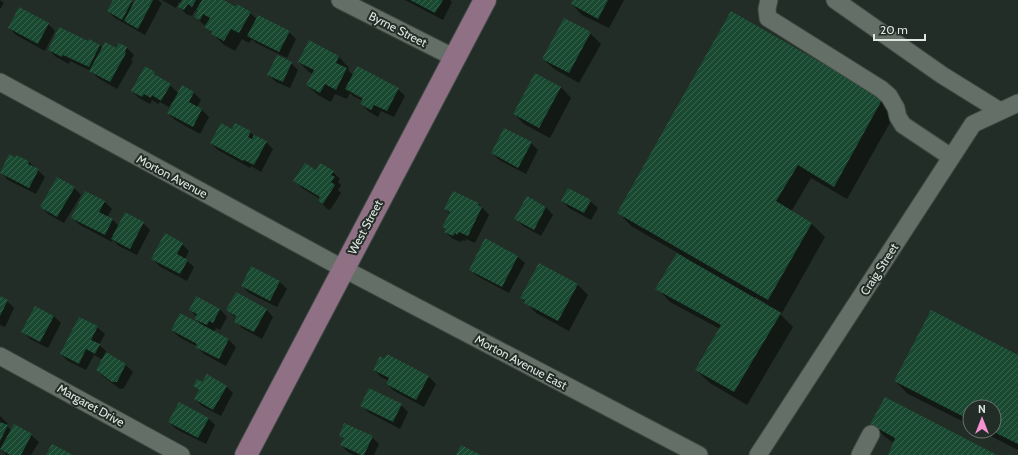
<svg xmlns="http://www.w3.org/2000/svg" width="1018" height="455" font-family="Cabin,sans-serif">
<defs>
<pattern id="building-hatch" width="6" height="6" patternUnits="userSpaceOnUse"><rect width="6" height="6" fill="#194930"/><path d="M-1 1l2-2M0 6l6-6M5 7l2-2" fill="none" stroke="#3a634e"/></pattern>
</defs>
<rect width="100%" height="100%" fill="#232d27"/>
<!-- shadow -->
<g fill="#0007" fill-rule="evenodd">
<polygon points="0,0 4,3 0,9"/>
<polygon points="114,0 129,0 134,4 136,0 158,0 162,3 145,35 115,18 108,11"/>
<polygon points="162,0 222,0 236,8 250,13 257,19 289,32 296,39 287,58 256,43 252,39 249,43 242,39 235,51 223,44 196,17 198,12 195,10 192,16 186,14 179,6 181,3 179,2 176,8"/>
<polygon points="405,0 450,0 452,2 443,20"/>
<polygon points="574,0 624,0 609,28 582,15 572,4"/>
<polygon points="48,24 55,31 45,51 16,35 9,28"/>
<polygon points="590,33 601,44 579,83 554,69 543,59"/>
<polygon points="90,40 100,45 103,48 117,49 120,44 127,48 134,55 131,60 133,61 117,89 98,78 91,71 70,61 69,64 56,57 49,50 89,42"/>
<path d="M309,42L339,57L349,68L348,70L353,75L398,89L405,96L394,117L381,111L378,117L368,111L361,104L363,101L353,96L350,93L347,99L335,94L331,102L318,95L307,85L313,74L309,72L299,62ZM353,92L368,99L367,101L353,94Z"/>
<polygon points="291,63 298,70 290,88 276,82 268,75"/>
<polygon points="154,73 161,80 170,85 178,93 182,86 194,93 201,100 197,107 202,110 209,117 200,134 175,120 168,113 173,103 172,102 169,107 160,102 158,104 152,100 150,104 139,98 132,91"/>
<polygon points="561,87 571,98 550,138 524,124 514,114"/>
<polygon points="882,99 896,112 847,199 811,178 791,212 812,224 825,237 782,313 755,297 754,299 780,314 793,327 747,405 710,383 696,370 720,329 670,302 657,288 678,253 631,226 618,212"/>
<polygon points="232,131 250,132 255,137 266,142 273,149 261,172 251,166 250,168 218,150 211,143"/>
<polygon points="531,143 538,150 526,174 499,160 492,153"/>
<polygon points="29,162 45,177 36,194 8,180 1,172"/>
<polygon points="316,171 333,172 340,179 338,182 341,185 338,190 341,193 330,210 326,208 319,200 320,199 302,188 295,181"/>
<polygon points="74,188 81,195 64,223 48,214 41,206"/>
<polygon points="454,192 479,204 489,215 475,243 466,239 465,241 462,240 461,242 453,239 445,232 446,230 444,227 450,214 445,209"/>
<polygon points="528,197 546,207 553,215 541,236 523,226 516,219"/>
<polygon points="104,201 112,209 107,217 113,220 119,226 143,223 150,230 137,255 119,246 113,240 112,242 80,225 72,218"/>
<polygon points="562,201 590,201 598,208 591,220 569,208"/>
<polygon points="182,244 189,251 185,259 194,267 187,281 159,266 152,258"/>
<polygon points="517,256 525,263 509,293 477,276 470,269"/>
<polygon points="539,264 578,285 588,295 569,331 536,313 521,297"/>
<polygon points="252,267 280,282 287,289 277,307 249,293 242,286"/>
<polygon points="0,297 7,301 14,308 5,327 0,325"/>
<polygon points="36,307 54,316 61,323 48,348 30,339 23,332"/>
<polygon points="220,309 227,317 220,330 216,328 214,332 229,340 236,347 226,366 204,354 196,346 179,337 172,330 203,326 196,319 197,317 190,310"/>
<polygon points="266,309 273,317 262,339 242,328 235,321 236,318 228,310"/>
<polygon points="97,327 105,334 99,345 107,352 106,353 126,365 133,372 124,388 120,389 104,377 97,370 103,360 94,355 86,370 68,361 61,354"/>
<polygon points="387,355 429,377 436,384 424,407 394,391 387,384 389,381 381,377 374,370 385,360"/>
<polygon points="1018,356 1018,450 981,431 994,431 994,407 970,407 970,425 908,394 895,381"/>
<polygon points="203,383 226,386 233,393 221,416 202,406 195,399 199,391 194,386"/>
<polygon points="361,405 401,405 408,412 400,429 368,412"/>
<polygon points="0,416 8,424 7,426 11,430 31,435 39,442 31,455 7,455 0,449"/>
<polygon points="208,418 215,425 206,444 176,429 169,422"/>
<polygon points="872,424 995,455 889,455 894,443 885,437"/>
<polygon points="340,435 372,437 379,444 374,455 354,455 348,452 341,445 344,439"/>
</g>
<!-- building -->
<g fill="url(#building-hatch)">
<polygon points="113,0 131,0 132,1 122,20 107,11"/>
<polygon points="135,0 153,0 138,29 124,21"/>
<polygon points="182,0 196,0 192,7 188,4 184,10 178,7"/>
<polygon points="202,0 224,0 236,7 237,4 251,12 239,33 231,29 224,41 211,34 212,32 204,27 210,18 203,14 200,20 194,17 198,11 196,10"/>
<polygon points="410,0 443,0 435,13"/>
<polygon points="573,0 608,0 598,19 571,4"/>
<polygon points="19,7 49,23 38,44 8,28"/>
<polygon points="731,11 883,98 834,187 798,165 776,201 812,223 768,300 617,213"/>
<polygon points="258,15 290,31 279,52 247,36"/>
<polygon points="564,18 591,32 569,73 542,59"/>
<polygon points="59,27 88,41 89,39 100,45 89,67 63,55 62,57 48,50"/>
<polygon points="309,40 339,56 336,63 347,68 336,90 325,84 320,93 306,85 314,70 298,62"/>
<polygon points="105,42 116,48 119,43 127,47 125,52 126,53 110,82 89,71"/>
<polygon points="277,55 292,62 283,82 267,75"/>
<polygon points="145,66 155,72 154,74 171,84 161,101 152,95 151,98 144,94 142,97 131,91"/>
<polygon points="357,66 399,88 387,111 374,105 371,110 360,104 363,98 345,89"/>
<polygon points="535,73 561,87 539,128 513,114"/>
<polygon points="182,85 194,92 189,102 202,109 193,127 167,113"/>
<polygon points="221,123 232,129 235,123 251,131 248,137 252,139 254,135 267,141 254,165 244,160 243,161 210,143"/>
<polygon points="504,128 532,142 518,168 491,153"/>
<polygon points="9,154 15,157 16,155 29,161 28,164 39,169 29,188 0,173"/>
<polygon points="305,163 316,170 320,163 334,171 331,175 335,177 331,182 335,185 323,204 318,201 320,197 293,181"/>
<polygon points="57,177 75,187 57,217 40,207"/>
<polygon points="568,188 591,200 584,213 561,201"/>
<polygon points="85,191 105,201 99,212 113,219 105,235 71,218"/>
<polygon points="453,191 479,203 478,205 482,207 468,236 459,232 457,235 455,233 453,236 444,232 446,229 442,227 450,212 444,209"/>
<polygon points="527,196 546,207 534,230 514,219"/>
<polygon points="125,212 144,222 130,249 111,239"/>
<polygon points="165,233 183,243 177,254 188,260 180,274 151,259"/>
<polygon points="485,238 518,256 502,287 469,270"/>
<polygon points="677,253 781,313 734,392 695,370 721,325 655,289"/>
<polygon points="539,263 578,284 558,321 524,303 525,300 520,298"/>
<polygon points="251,266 280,281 270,301 241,286"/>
<polygon points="236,292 267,309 254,332 234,322 236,316 226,310"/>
<polygon points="0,296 8,300 0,316"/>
<polygon points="196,296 220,309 213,323 209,321 207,325 194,319 197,314 189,310"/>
<polygon points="35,306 54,316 40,342 21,332"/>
<polygon points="931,310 1018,355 1018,444 994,432 994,407 970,407 970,420 894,381"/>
<polygon points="180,313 229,339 219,359 195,347 197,344 171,330"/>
<polygon points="79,317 98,326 91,340 100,344 95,354 86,349 79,364 60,354"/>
<polygon points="106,352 126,364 117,382 112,382 96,370"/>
<polygon points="387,354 429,376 416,400 386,384 389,378 373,370 380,356 384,359"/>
<polygon points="207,374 227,386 213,410 194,399 199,390 193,386 197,379 202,382"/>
<polygon points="369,388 402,404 393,422 360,406"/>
<polygon points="885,397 997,455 888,455 895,438 870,424"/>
<polygon points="179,402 209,418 198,438 168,422"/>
<polygon points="0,422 8,425 0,441"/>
<polygon points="344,423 373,436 364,455 361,455 340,445 344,438 339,436"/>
<polygon points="14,424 32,434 21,455 10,455 0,449"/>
<polygon points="52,444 73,455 46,455"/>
<polygon points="461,445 481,455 456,455"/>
</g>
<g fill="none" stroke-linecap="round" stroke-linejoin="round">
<!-- minor casing -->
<g stroke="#3f4842" stroke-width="19">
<g id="minor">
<polyline points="340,0 455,58"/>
<polyline points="769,0 767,9 768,18 881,89 889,96 896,108 898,117 903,125 951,157"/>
<polyline points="835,0 942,75 1000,111"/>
<polyline points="0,82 344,269 699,455"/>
<polyline points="0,356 181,455"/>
<polyline points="758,455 973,124 1018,103"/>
<polyline points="860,455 871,434"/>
</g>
</g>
<!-- major casing -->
<g stroke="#3f4842" stroke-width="24">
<polyline id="major" points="246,455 485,0"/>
</g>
<!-- minor -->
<use href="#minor" stroke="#636f67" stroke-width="17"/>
<!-- major -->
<use href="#major" stroke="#8f7084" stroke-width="22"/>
</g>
<g text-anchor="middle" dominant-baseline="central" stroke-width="4" stroke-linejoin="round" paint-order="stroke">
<!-- street labels -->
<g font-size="12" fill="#e0e7e2" stroke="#232d27">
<text transform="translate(398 29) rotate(27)">Byrne Street</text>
<text transform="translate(172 176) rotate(28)">Morton Avenue</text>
<text transform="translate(365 227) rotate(-62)">West Street</text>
<text transform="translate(879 269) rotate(-57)">Craig Street</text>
<text transform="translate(521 362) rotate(28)">Morton Avenue East</text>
<text transform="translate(91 405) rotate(29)">Margaret Drive</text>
</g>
</g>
<!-- north arrow -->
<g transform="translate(982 419)"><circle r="19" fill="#232d27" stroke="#6f7772"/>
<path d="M0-3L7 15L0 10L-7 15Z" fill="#f491d3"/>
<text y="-6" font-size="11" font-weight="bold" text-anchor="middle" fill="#e0e7e2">N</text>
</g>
<!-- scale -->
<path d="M874 34v6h51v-6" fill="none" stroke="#e0e7e2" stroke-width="2"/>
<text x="880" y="34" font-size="12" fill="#e0e7e2" stroke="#232d27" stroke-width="3" paint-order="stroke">20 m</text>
</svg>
